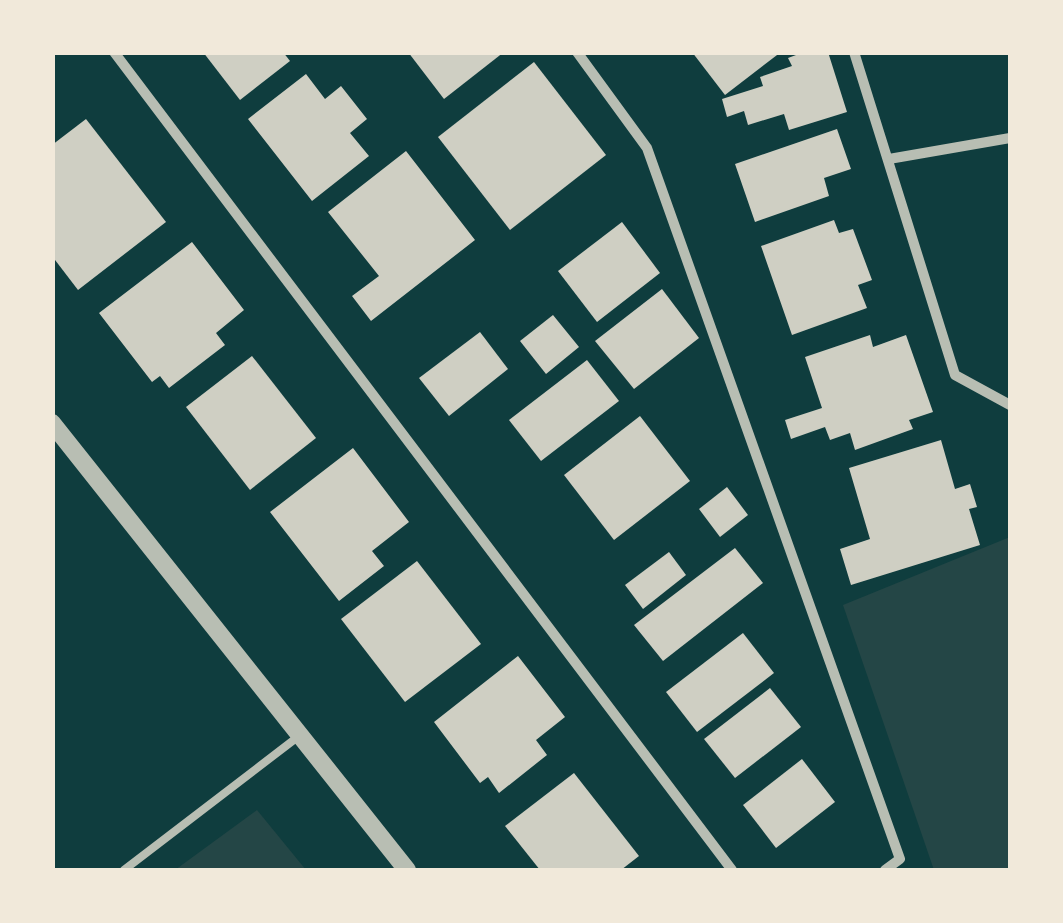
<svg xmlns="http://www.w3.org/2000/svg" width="1063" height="923" font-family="Lato,sans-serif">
<rect width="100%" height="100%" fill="#0f3d3e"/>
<!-- green -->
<g fill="#244646">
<polygon points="1010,537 1010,870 934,870 843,605"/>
<polygon points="257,810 306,870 175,870"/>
</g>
<!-- building -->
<g fill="#cfcfc3">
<polygon points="203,52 283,52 290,61 240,100"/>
<polygon points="408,52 504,52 444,99"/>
<polygon points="692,52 781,52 725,95"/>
<polygon points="804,52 828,52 847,112 789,130 784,114 748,125 744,111 727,117 722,99 763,86 760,77 792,66 788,58"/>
<polygon points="534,62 606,155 510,230 438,137"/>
<polygon points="306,74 325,99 341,86 367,119 350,133 369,156 312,201 248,119"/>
<polygon points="86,119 166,222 78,290 52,256 52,145"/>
<polygon points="837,129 851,169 824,178 829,196 755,222 735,164"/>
<polygon points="406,151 475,240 371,321 352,296 379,276 328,212"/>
<polygon points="834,220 839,233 853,229 872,280 858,285 867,308 792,335 761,246"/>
<polygon points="622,222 660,273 597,322 558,271"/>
<polygon points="192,242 244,310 216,333 225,345 169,388 160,376 152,382 99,313"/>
<polygon points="662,289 699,338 634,389 595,341"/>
<polygon points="553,315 579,347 546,374 520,341"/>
<polygon points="480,332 508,369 449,416 419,378"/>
<polygon points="870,335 873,347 906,335 933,412 909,420 913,429 855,450 850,433 830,440 825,427 791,439 785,420 822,408 805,357"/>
<polygon points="252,356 316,438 250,490 186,407"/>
<polygon points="587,360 619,401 541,461 509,420"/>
<polygon points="640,416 690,481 614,540 564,475"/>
<polygon points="941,440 955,489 970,484 977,507 969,509 980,545 851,585 840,549 870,539 849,468"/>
<polygon points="353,448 409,522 372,551 384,566 339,601 270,512"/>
<polygon points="727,487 748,515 720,537 699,509"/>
<polygon points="735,548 763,583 663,661 634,625"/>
<polygon points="669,552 686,575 643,609 625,585"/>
<polygon points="417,561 481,644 405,702 341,619"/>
<polygon points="743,633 774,673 697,732 666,692"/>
<polygon points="518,656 565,717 536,740 547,755 499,793 488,777 480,783 434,722"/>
<polygon points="770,688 801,727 735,778 704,739"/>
<polygon points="802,759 835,802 776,848 743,805"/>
<polygon points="574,773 639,856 621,870 540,870 505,826"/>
</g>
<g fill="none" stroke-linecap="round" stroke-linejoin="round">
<!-- service -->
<polyline stroke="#b8beb3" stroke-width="8" points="124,870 299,736"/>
<!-- minor -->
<g stroke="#b8beb3" stroke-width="10">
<polyline points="114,52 732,870"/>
<polyline points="577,52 647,148 900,859 885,870"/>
<polyline points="854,52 955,375 1010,405"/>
<polyline points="889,159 1010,138"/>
</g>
<!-- tertiary -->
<polyline stroke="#b8beb3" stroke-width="18" points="52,423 407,870"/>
</g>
<!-- border -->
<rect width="1063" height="923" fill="none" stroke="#f1e9da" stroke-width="110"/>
</svg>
